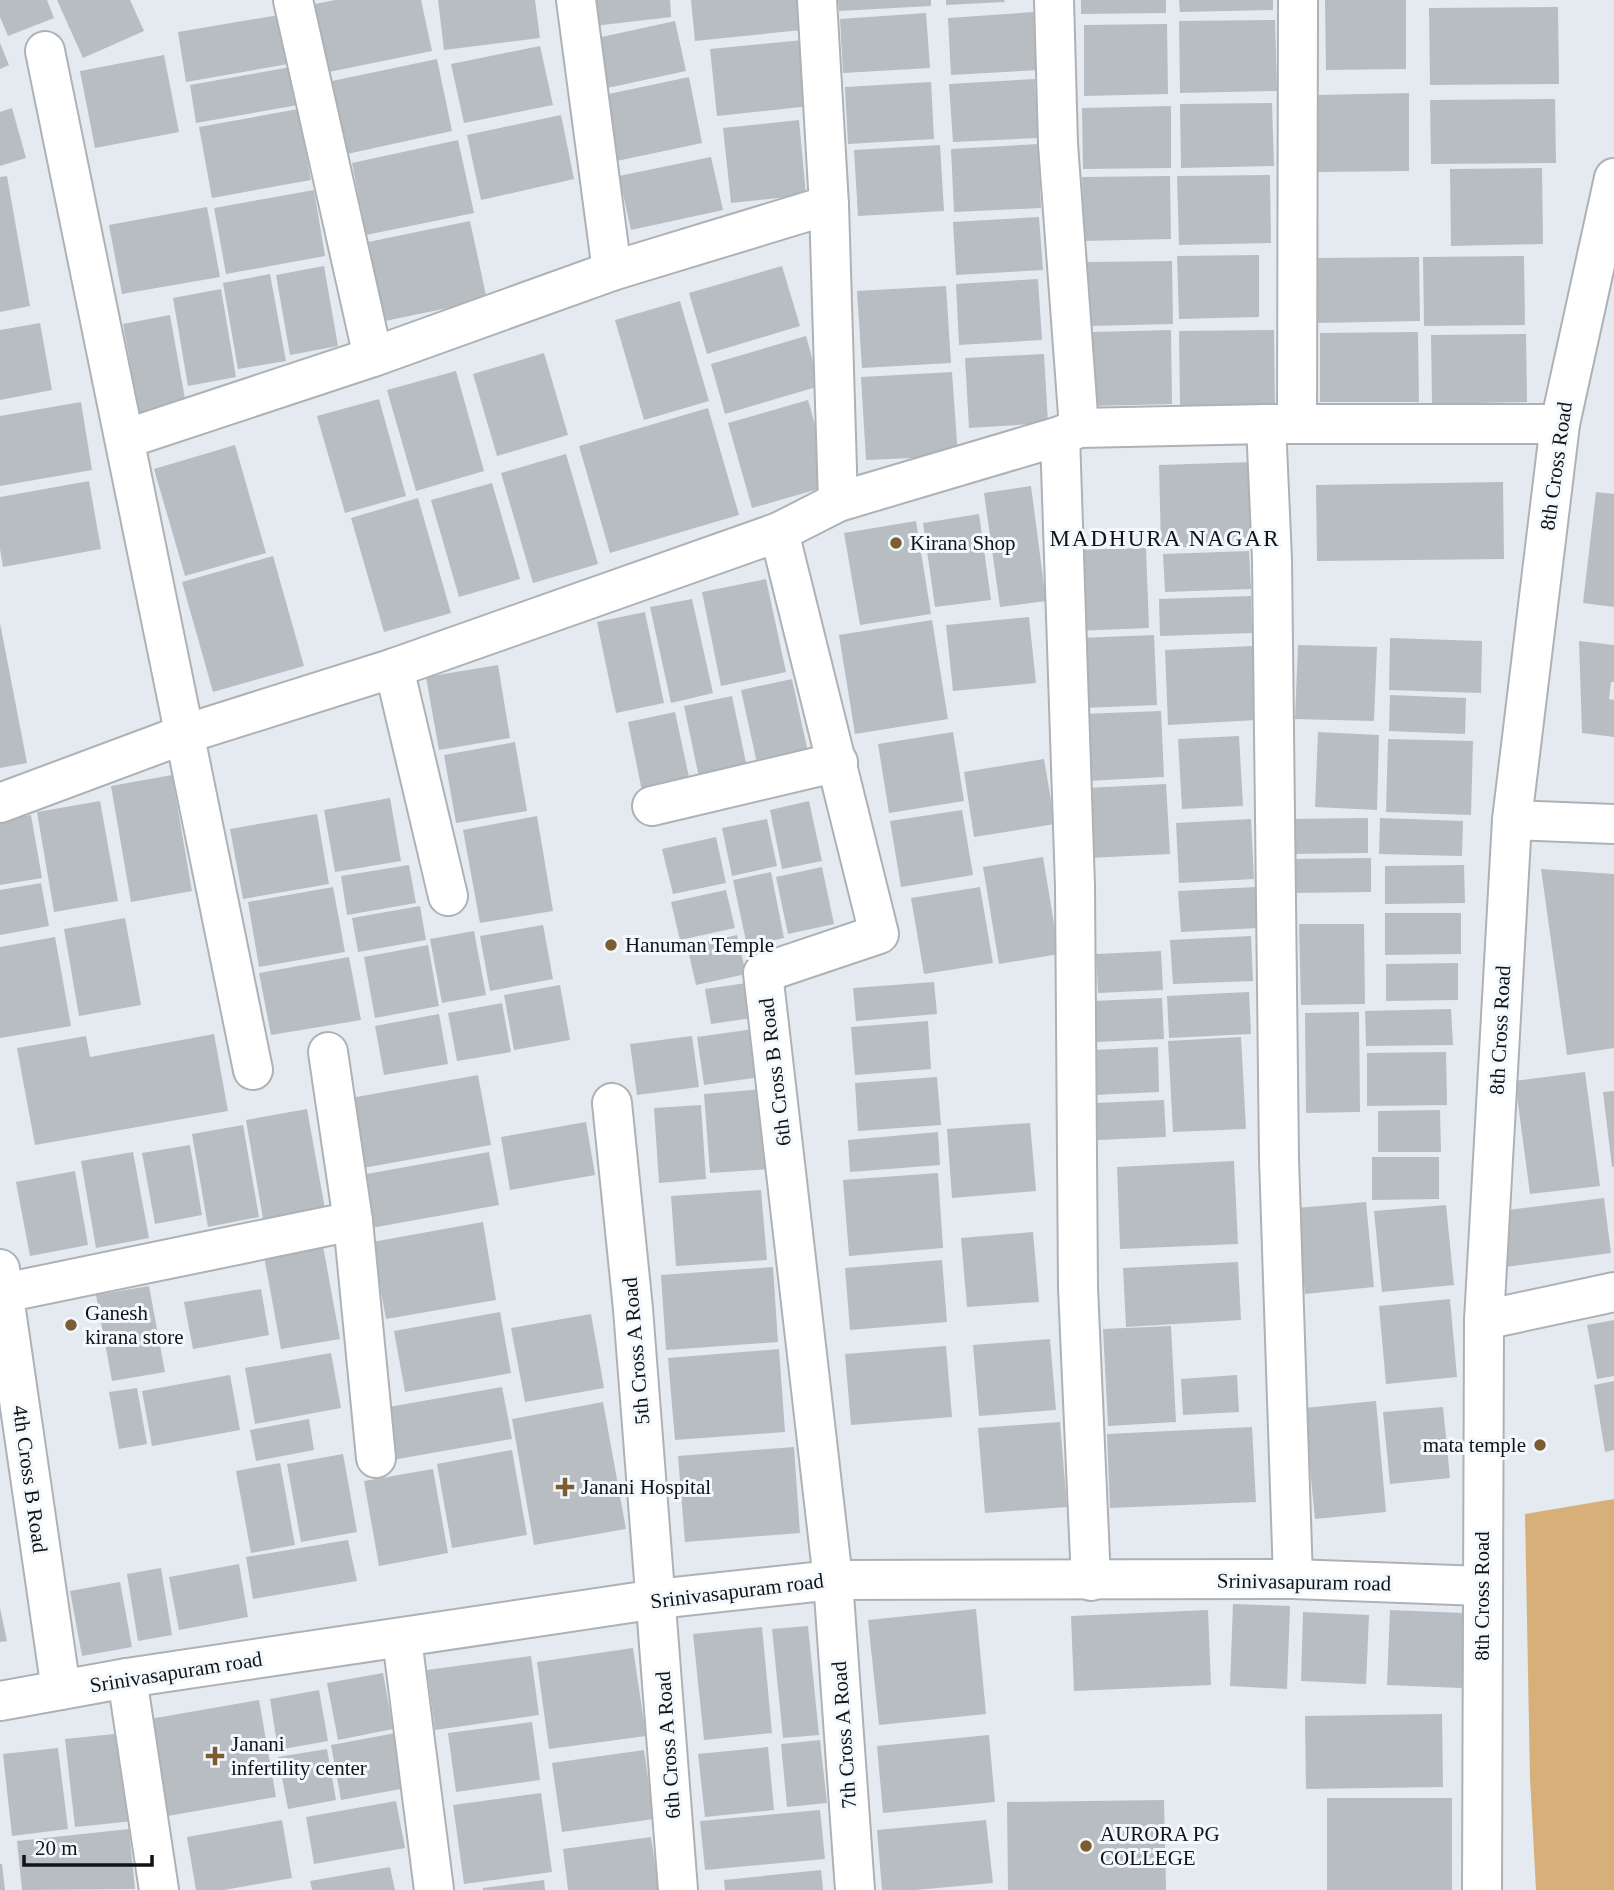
<svg xmlns="http://www.w3.org/2000/svg" width="1614" height="1890" font-family="Georgia,serif">
<rect width="100%" height="100%" fill="#e5eaf0"/>
<!-- green -->
<polygon fill="#d7b079" points="1614,1499 1614,1890 1536,1890 1530,1778 1525,1514"/>
<!-- building -->
<g fill="#b8bdc2">
<polygon points="0,0 47,0 54,18 8,36 0,17"/>
<polygon points="57,0 130,0 144,31 83,58"/>
<polygon points="335,0 421,0 432,51 329,72 315,4"/>
<polygon points="438,0 535,0 540,38 444,50"/>
<polygon points="591,0 670,0 671,17 594,26"/>
<polygon points="691,0 799,0 802,30 695,41"/>
<polygon points="838,0 931,0 931,6 839,11"/>
<polygon points="946,0 1004,0 1005,2 946,5"/>
<polygon points="1081,0 1166,0 1166,13 1081,14"/>
<polygon points="1179,0 1273,0 1273,10 1180,12"/>
<polygon points="1325,0 1406,0 1406,69 1326,70"/>
<polygon points="1558,7 1559,84 1430,85 1429,8"/>
<polygon points="1035,12 1039,70 951,75 948,18"/>
<polygon points="926,13 930,68 843,73 840,19"/>
<polygon points="279,15 288,64 186,82 178,32"/>
<polygon points="1275,20 1277,91 1180,93 1179,21"/>
<polygon points="675,21 686,71 598,90 588,40"/>
<polygon points="1167,24 1168,94 1084,96 1084,25"/>
<polygon points="803,40 810,106 717,116 710,49"/>
<polygon points="0,43 9,65 0,69"/>
<polygon points="540,46 553,105 464,123 451,64"/>
<polygon points="164,55 179,132 95,148 80,71"/>
<polygon points="437,59 452,131 347,154 332,81"/>
<polygon points="291,67 298,105 196,123 190,85"/>
<polygon points="689,77 702,143 612,162 599,96"/>
<polygon points="1035,79 1038,138 953,142 949,84"/>
<polygon points="931,82 934,139 848,144 845,87"/>
<polygon points="1409,93 1409,171 1318,172 1317,95"/>
<polygon points="1555,99 1556,163 1431,164 1430,100"/>
<polygon points="1272,103 1274,166 1181,168 1180,104"/>
<polygon points="1171,106 1171,168 1083,169 1082,108"/>
<polygon points="12,108 26,158 0,166 0,112"/>
<polygon points="298,109 311,180 212,198 199,127"/>
<polygon points="561,115 574,179 481,200 467,135"/>
<polygon points="799,120 806,195 731,203 723,128"/>
<polygon points="458,140 474,213 366,235 352,163"/>
<polygon points="1038,144 1041,208 954,212 951,149"/>
<polygon points="940,145 944,211 858,216 854,150"/>
<polygon points="711,157 723,210 631,230 619,176"/>
<polygon points="1542,168 1543,244 1451,246 1450,169"/>
<polygon points="1270,175 1271,243 1179,245 1177,176"/>
<polygon points="7,176 30,306 0,312 0,177"/>
<polygon points="1170,176 1171,239 1083,241 1082,177"/>
<polygon points="314,190 325,256 226,274 214,208"/>
<polygon points="207,207 220,277 122,294 109,225"/>
<polygon points="1039,217 1043,270 956,275 953,222"/>
<polygon points="470,221 487,300 385,321 368,242"/>
<polygon points="1259,255 1259,317 1179,319 1177,256"/>
<polygon points="1524,256 1525,325 1424,326 1423,257"/>
<polygon points="1419,257 1420,321 1318,323 1318,258"/>
<polygon points="1172,261 1173,324 1089,326 1088,262"/>
<polygon points="324,266 338,346 290,355 276,275"/>
<polygon points="782,266 800,326 707,354 689,293"/>
<polygon points="270,274 286,361 238,369 223,283"/>
<polygon points="1038,279 1042,340 959,345 956,284"/>
<polygon points="946,286 951,363 862,368 857,291"/>
<polygon points="221,289 236,377 188,386 173,298"/>
<polygon points="680,301 709,401 644,420 615,320"/>
<polygon points="170,315 187,410 140,419 123,324"/>
<polygon points="40,323 52,390 0,400 0,330"/>
<polygon points="1171,330 1172,404 1092,406 1091,332"/>
<polygon points="1274,330 1275,404 1180,406 1179,331"/>
<polygon points="1418,332 1419,402 1320,402 1320,333"/>
<polygon points="1526,334 1527,402 1432,404 1431,335"/>
<polygon points="806,336 820,386 725,414 711,364"/>
<polygon points="544,353 568,435 497,456 473,374"/>
<polygon points="1044,354 1048,423 969,428 965,358"/>
<polygon points="456,371 484,471 416,491 387,390"/>
<polygon points="952,372 958,456 866,460 861,377"/>
<polygon points="379,399 406,496 345,513 317,416"/>
<polygon points="808,400 832,485 752,508 728,423"/>
<polygon points="81,402 92,470 0,486 0,416"/>
<polygon points="708,408 739,515 610,553 579,446"/>
<polygon points="235,445 266,553 185,576 154,469"/>
<polygon points="566,454 598,564 533,583 501,473"/>
<polygon points="1253,462 1257,545 1161,548 1159,465"/>
<polygon points="89,481 101,549 3,567 0,549 0,497"/>
<polygon points="1503,482 1504,559 1317,561 1316,485"/>
<polygon points="492,483 520,579 459,597 431,500"/>
<polygon points="1031,486 1046,601 1000,607 984,493"/>
<polygon points="1596,492 1614,494 1614,607 1583,603"/>
<polygon points="418,498 451,613 384,632 351,518"/>
<polygon points="979,514 991,600 935,607 923,523"/>
<polygon points="916,521 931,614 860,625 844,533"/>
<polygon points="1146,548 1149,628 1075,631 1073,550"/>
<polygon points="1249,551 1251,589 1165,592 1163,554"/>
<polygon points="273,556 304,666 213,692 182,582"/>
<polygon points="766,579 786,672 721,686 702,592"/>
<polygon points="1251,596 1252,633 1160,636 1159,599"/>
<polygon points="692,599 713,693 671,703 650,607"/>
<polygon points="645,612 664,703 616,713 597,622"/>
<polygon points="1029,617 1036,683 953,691 946,625"/>
<polygon points="932,620 948,719 855,734 839,635"/>
<polygon points="0,623 27,763 0,768"/>
<polygon points="1154,635 1157,705 1082,708 1079,638"/>
<polygon points="1390,638 1482,641 1481,693 1389,690"/>
<polygon points="1579,641 1614,645 1614,682 1611,682 1609,699 1614,700 1614,737 1582,733"/>
<polygon points="1298,645 1377,647 1374,721 1295,719"/>
<polygon points="1253,646 1257,720 1168,725 1165,650"/>
<polygon points="498,665 510,738 439,750 426,677"/>
<polygon points="792,679 809,757 758,768 741,690"/>
<polygon points="1390,695 1466,698 1465,734 1389,731"/>
<polygon points="732,696 749,777 701,787 684,706"/>
<polygon points="1161,711 1164,777 1086,781 1082,714"/>
<polygon points="675,712 692,791 644,801 628,722"/>
<polygon points="953,732 964,801 889,813 878,744"/>
<polygon points="1318,732 1379,735 1377,810 1315,807"/>
<polygon points="1239,736 1243,806 1182,809 1178,739"/>
<polygon points="1388,739 1473,741 1471,815 1386,812"/>
<polygon points="515,742 527,811 456,823 444,755"/>
<polygon points="1044,759 1055,824 974,837 964,772"/>
<polygon points="172,775 192,891 131,902 111,786"/>
<polygon points="1166,784 1170,854 1089,858 1086,788"/>
<polygon points="390,798 401,861 335,872 324,810"/>
<polygon points="100,801 118,901 54,912 37,812"/>
<polygon points="809,801 822,861 782,869 770,810"/>
<polygon points="962,810 973,875 901,887 890,821"/>
<polygon points="317,814 329,884 243,899 230,829"/>
<polygon points="31,815 42,878 0,885 0,820"/>
<polygon points="537,816 553,911 480,923 463,830"/>
<polygon points="1368,818 1368,853 1289,854 1289,819"/>
<polygon points="1380,818 1463,821 1462,856 1379,854"/>
<polygon points="767,819 777,866 732,876 722,828"/>
<polygon points="1251,819 1254,879 1179,883 1176,823"/>
<polygon points="716,837 726,883 673,894 662,849"/>
<polygon points="1043,857 1059,954 999,964 983,867"/>
<polygon points="1371,858 1371,892 1290,893 1289,859"/>
<polygon points="409,865 416,903 347,915 341,876"/>
<polygon points="1464,865 1465,903 1385,904 1385,866"/>
<polygon points="822,867 834,924 788,934 776,877"/>
<polygon points="1541,869 1614,874 1614,1048 1567,1055"/>
<polygon points="771,872 784,938 747,946 733,880"/>
<polygon points="41,883 49,926 0,935 0,890"/>
<polygon points="333,887 345,952 259,967 248,902"/>
<polygon points="980,887 993,963 924,974 911,898"/>
<polygon points="1256,887 1258,928 1181,932 1178,891"/>
<polygon points="726,890 735,928 680,940 671,902"/>
<polygon points="420,906 426,940 358,952 352,918"/>
<polygon points="1385,913 1461,913 1461,954 1385,955"/>
<polygon points="125,918 141,1005 79,1016 64,929"/>
<polygon points="1299,924 1364,924 1365,1004 1301,1005"/>
<polygon points="543,925 553,979 490,991 480,936"/>
<polygon points="474,931 486,995 442,1003 430,939"/>
<polygon points="737,935 746,974 696,985 687,946"/>
<polygon points="1251,936 1253,981 1173,984 1170,940"/>
<polygon points="55,937 71,1026 0,1038 0,947"/>
<polygon points="428,945 439,1006 375,1018 364,957"/>
<polygon points="1161,951 1163,990 1098,993 1096,954"/>
<polygon points="349,957 361,1020 271,1035 259,973"/>
<polygon points="1458,963 1458,1000 1386,1001 1386,964"/>
<polygon points="760,981 765,1016 711,1024 705,989"/>
<polygon points="934,982 937,1014 856,1021 853,988"/>
<polygon points="560,985 570,1040 514,1050 504,995"/>
<polygon points="1249,992 1251,1034 1169,1038 1167,996"/>
<polygon points="1162,998 1164,1039 1095,1042 1093,1001"/>
<polygon points="502,1003 511,1052 457,1061 448,1013"/>
<polygon points="1451,1009 1453,1045 1366,1046 1365,1011"/>
<polygon points="1359,1012 1360,1112 1306,1113 1305,1013"/>
<polygon points="439,1014 448,1064 384,1075 375,1026"/>
<polygon points="928,1021 931,1069 855,1075 851,1027"/>
<polygon points="761,1028 768,1076 704,1085 697,1037"/>
<polygon points="214,1034 228,1111 35,1145 17,1048 86,1036 90,1057"/>
<polygon points="692,1036 699,1087 637,1095 630,1044"/>
<polygon points="1241,1037 1246,1129 1173,1132 1168,1041"/>
<polygon points="1158,1047 1159,1092 1094,1095 1092,1050"/>
<polygon points="1446,1052 1447,1105 1367,1106 1367,1053"/>
<polygon points="1585,1072 1600,1186 1530,1194 1515,1081"/>
<polygon points="478,1075 491,1145 363,1168 351,1098"/>
<polygon points="937,1077 941,1125 858,1131 855,1083"/>
<polygon points="765,1089 771,1169 710,1173 704,1094"/>
<polygon points="1614,1091 1614,1167 1612,1167 1603,1092"/>
<polygon points="1164,1100 1166,1137 1098,1140 1096,1103"/>
<polygon points="701,1105 706,1179 659,1183 654,1108"/>
<polygon points="307,1109 325,1209 263,1219 246,1120"/>
<polygon points="1440,1110 1441,1152 1378,1152 1378,1111"/>
<polygon points="586,1122 595,1175 510,1190 501,1137"/>
<polygon points="1030,1123 1036,1191 952,1198 947,1129"/>
<polygon points="243,1125 259,1217 208,1227 192,1134"/>
<polygon points="938,1132 940,1165 850,1172 848,1140"/>
<polygon points="190,1145 202,1215 155,1224 142,1153"/>
<polygon points="133,1152 149,1238 96,1248 81,1161"/>
<polygon points="489,1152 499,1205 371,1228 361,1175"/>
<polygon points="1372,1157 1439,1157 1439,1199 1372,1200"/>
<polygon points="1234,1161 1238,1244 1120,1249 1117,1167"/>
<polygon points="75,1171 88,1245 30,1256 16,1182"/>
<polygon points="938,1173 943,1248 849,1256 843,1180"/>
<polygon points="761,1190 767,1260 676,1266 671,1196"/>
<polygon points="1604,1198 1611,1253 1498,1268 1491,1212"/>
<polygon points="1366,1202 1374,1287 1305,1294 1297,1208"/>
<polygon points="1446,1205 1454,1285 1382,1292 1374,1211"/>
<polygon points="483,1222 496,1300 386,1319 372,1242"/>
<polygon points="1033,1232 1039,1302 967,1307 961,1238"/>
<polygon points="323,1246 340,1339 281,1349 264,1256"/>
<polygon points="942,1260 947,1322 850,1330 845,1268"/>
<polygon points="1238,1262 1241,1320 1126,1327 1123,1268"/>
<polygon points="773,1267 778,1342 666,1350 661,1275"/>
<polygon points="149,1286 165,1372 112,1381 96,1295"/>
<polygon points="261,1289 269,1335 193,1349 184,1302"/>
<polygon points="1450,1299 1457,1377 1386,1384 1379,1306"/>
<polygon points="500,1312 511,1373 405,1392 394,1331"/>
<polygon points="591,1314 604,1388 525,1402 511,1328"/>
<polygon points="1614,1320 1614,1376 1597,1379 1587,1325"/>
<polygon points="1171,1326 1176,1422 1108,1426 1103,1329"/>
<polygon points="1050,1339 1056,1410 979,1416 973,1345"/>
<polygon points="946,1346 952,1417 851,1425 845,1354"/>
<polygon points="779,1349 785,1432 675,1440 668,1358"/>
<polygon points="331,1353 341,1408 255,1424 245,1368"/>
<polygon points="230,1375 240,1430 152,1446 142,1391"/>
<polygon points="1237,1375 1239,1412 1183,1415 1181,1379"/>
<polygon points="1614,1381 1614,1450 1605,1452 1594,1385"/>
<polygon points="502,1387 512,1439 392,1460 383,1408"/>
<polygon points="137,1388 147,1444 119,1449 109,1392"/>
<polygon points="1376,1401 1386,1512 1315,1519 1304,1408"/>
<polygon points="603,1402 626,1529 534,1545 512,1419"/>
<polygon points="1443,1407 1450,1478 1390,1484 1383,1412"/>
<polygon points="309,1419 314,1450 256,1461 250,1430"/>
<polygon points="1060,1422 1067,1507 985,1513 978,1428"/>
<polygon points="1252,1427 1256,1502 1110,1508 1107,1434"/>
<polygon points="794,1447 800,1533 685,1542 678,1456"/>
<polygon points="512,1450 527,1535 452,1548 437,1464"/>
<polygon points="343,1454 357,1532 301,1542 287,1464"/>
<polygon points="280,1463 295,1545 251,1553 236,1471"/>
<polygon points="433,1469 448,1553 379,1566 364,1481"/>
<polygon points="348,1540 357,1581 253,1599 246,1557"/>
<polygon points="239,1564 248,1617 179,1630 169,1577"/>
<polygon points="161,1568 172,1635 138,1641 127,1574"/>
<polygon points="120,1582 132,1647 82,1656 70,1591"/>
<polygon points="1233,1604 1290,1606 1287,1689 1230,1686"/>
<polygon points="0,1608 7,1641 0,1642"/>
<polygon points="976,1609 986,1714 879,1725 868,1620"/>
<polygon points="1208,1610 1211,1685 1074,1691 1071,1616"/>
<polygon points="1390,1610 1464,1613 1462,1688 1387,1685"/>
<polygon points="1303,1612 1369,1615 1366,1684 1301,1681"/>
<polygon points="808,1626 819,1735 783,1738 772,1629"/>
<polygon points="762,1627 772,1733 704,1740 693,1634"/>
<polygon points="633,1648 646,1736 549,1749 537,1662"/>
<polygon points="531,1656 539,1715 435,1730 427,1670"/>
<polygon points="383,1673 393,1729 338,1740 327,1683"/>
<polygon points="319,1690 328,1741 278,1750 270,1699"/>
<polygon points="259,1700 276,1797 162,1817 144,1720"/>
<polygon points="1442,1714 1443,1787 1306,1789 1305,1716"/>
<polygon points="532,1722 540,1780 456,1792 448,1733"/>
<polygon points="124,1733 134,1821 75,1827 65,1739"/>
<polygon points="396,1733 406,1788 341,1800 331,1745"/>
<polygon points="989,1735 995,1802 883,1813 877,1746"/>
<polygon points="820,1740 827,1803 787,1807 781,1744"/>
<polygon points="768,1747 774,1810 705,1817 698,1754"/>
<polygon points="58,1748 68,1829 12,1836 3,1754"/>
<polygon points="327,1749 336,1800 288,1809 278,1757"/>
<polygon points="644,1750 654,1819 562,1832 552,1763"/>
<polygon points="541,1793 552,1872 464,1884 453,1805"/>
<rect x="1327" y="1798" width="125" height="92"/>
<polygon points="1164,1800 1166,1890 1008,1890 1007,1802"/>
<polygon points="396,1801 405,1848 314,1864 306,1817"/>
<polygon points="820,1810 825,1859 705,1870 700,1821"/>
<polygon points="282,1820 292,1878 224,1890 196,1890 187,1837"/>
<polygon points="986,1820 993,1883 915,1890 882,1890 877,1830"/>
<polygon points="129,1829 135,1889 22,1890 17,1841"/>
<polygon points="651,1837 659,1890 568,1890 563,1849"/>
<polygon points="0,1864 2,1864 5,1890 0,1890"/>
<polygon points="390,1867 395,1890 312,1890 310,1881"/>
<polygon points="821,1870 823,1890 725,1890 724,1880"/>
<polygon points="544,1880 545,1890 483,1890 483,1888"/>
</g>
<g fill="none" stroke-linecap="round" stroke-linejoin="round">
<!-- minor casing -->
<g stroke="#adb2b7" stroke-width="42">
<g id="minor">
<polyline points="293,0 373,357"/>
<polyline points="576,0 612,271"/>
<polyline points="817,0 829,205 838,502"/>
<polyline points="1054,0 1058,144 1079,428"/>
<polyline points="45,51 253,1070"/>
<polyline points="1266,424 1272,559 1279,1159 1293,1579"/>
<polyline points="1297,424 1298,0"/>
<polyline points="1060,436 1075,886 1078,1288 1091,1581"/>
<polyline points="125,439 373,357 612,271 829,205"/>
<polyline points="779,532 879,934 763,973 833,1580 855,1890"/>
<polyline points="394,668 448,896"/>
<polyline points="0,803 185,734 394,668 779,532 838,502 1060,436 1079,428 1266,424 1560,424"/>
<polyline points="652,806 838,762"/>
<polyline points="1512,820 1614,824"/>
<polyline points="328,1052 353,1221"/>
<polyline points="612,1103 633,1309 678,1890"/>
<polyline points="0,1269 61,1690"/>
<polyline points="4,1293 353,1221 376,1458"/>
<polyline points="1484,1320 1614,1292"/>
<polyline points="402,1639 434,1890"/>
<polyline points="127,1678 159,1890"/>
<polyline points="0,1701 127,1678 657,1599 833,1580 1293,1579 1482,1586"/>
<polyline points="1482,1890 1484,1320 1512,820 1560,424 1614,178"/>
</g>
</g>
<!-- minor -->
<use href="#minor" stroke="#fff" stroke-width="38"/>
</g>
<!-- markers -->
<g fill="#7b5d31" stroke="#f3f8fd" stroke-width="2.5">
<circle cx="896" cy="543" r="7"/>
<circle cx="611" cy="945" r="7"/>
<circle cx="71" cy="1325" r="7"/>
<circle cx="1540" cy="1445" r="7"/>
<path d="M561.5 1476.5h7v7h7v7h-7v7h-7v-7h-7v-7h7z"/>
<path d="M211.5 1745.5h7v7h7v7h-7v7h-7v-7h-7v-7h7z"/>
<circle cx="1086" cy="1846" r="7"/>
</g>
<g text-anchor="middle" dominant-baseline="central" stroke-width="6" stroke-linejoin="round" paint-order="stroke">
<!-- street labels -->
<g font-size="21" fill="#111314" stroke="#f3f8fd">
<text transform="translate(1556 466) rotate(-82)">8th Cross Road</text>
<text transform="translate(1500 1030) rotate(-87)">8th Cross Road</text>
<text transform="translate(775 1072) rotate(-97)">6th Cross B Road</text>
<text transform="translate(636 1351) rotate(-95)">5th Cross A Road</text>
<text transform="translate(30 1479) rotate(82)">4th Cross B Road</text>
<text transform="translate(1304 1582) rotate(1)">Srinivasapuram road</text>
<text transform="translate(737 1591) rotate(-7)">Srinivasapuram road</text>
<text transform="translate(1482 1596) rotate(-90)">8th Cross Road</text>
<text transform="translate(176 1672) rotate(-9)">Srinivasapuram road</text>
<text transform="translate(844 1735) rotate(-94)">7th Cross A Road</text>
<text transform="translate(668 1745) rotate(-94)">6th Cross A Road</text>
</g>
<!-- poi labels -->
<g font-size="21" fill="#111314" stroke="#f3f8fd" text-anchor="start">
<text x="910" y="543">Kirana Shop</text>
<text x="625" y="945">Hanuman Temple</text>
<text x="85" y="1313">Ganesh<tspan x="85" dy="24">kirana store</tspan></text>
<text x="1526" y="1445" text-anchor="end">mata temple</text>
<text x="581" y="1487">Janani Hospital</text>
<text x="231" y="1744">Janani<tspan x="231" dy="24">infertility center</tspan></text>
<text x="1100" y="1834">AURORA PG<tspan x="1100" dy="24">COLLEGE</tspan></text>
</g>
<!-- neighbourhood labels -->
<g font-size="23" letter-spacing="2" fill="#111314" stroke="#f3f8fd">
<text x="1165" y="538">MADHURA NAGAR</text>
</g>
</g>
<!-- scale -->
<path d="M24 1855v10h128v-10" fill="none" stroke="#111314" stroke-width="3.5"/>
<text x="35" y="1855" font-size="21" fill="#111314" stroke="#f3f8fd" stroke-width="5" paint-order="stroke">20 m</text>
</svg>
